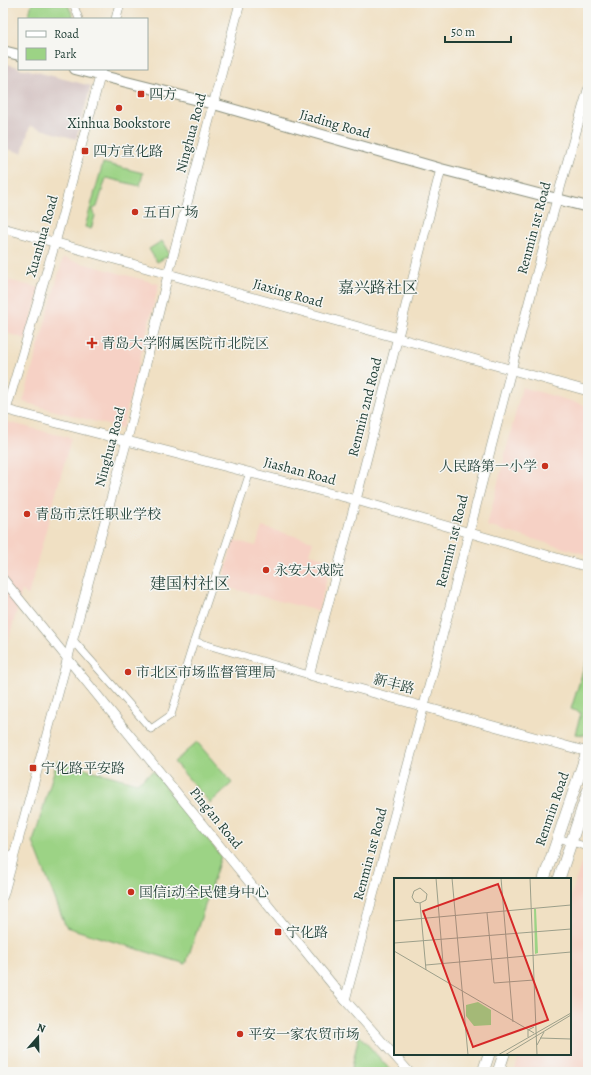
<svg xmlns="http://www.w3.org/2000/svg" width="591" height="1075" font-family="Alegreya,'Noto Serif SC',serif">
<rect width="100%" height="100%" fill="#f6f6f2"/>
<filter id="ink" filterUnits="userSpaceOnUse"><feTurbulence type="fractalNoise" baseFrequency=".025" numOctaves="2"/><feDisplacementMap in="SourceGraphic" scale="8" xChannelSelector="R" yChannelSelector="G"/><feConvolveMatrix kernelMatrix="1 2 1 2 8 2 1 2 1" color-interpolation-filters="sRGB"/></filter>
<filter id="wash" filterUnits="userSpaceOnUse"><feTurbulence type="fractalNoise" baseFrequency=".012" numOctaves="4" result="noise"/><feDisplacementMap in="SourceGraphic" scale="16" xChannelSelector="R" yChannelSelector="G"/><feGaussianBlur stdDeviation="0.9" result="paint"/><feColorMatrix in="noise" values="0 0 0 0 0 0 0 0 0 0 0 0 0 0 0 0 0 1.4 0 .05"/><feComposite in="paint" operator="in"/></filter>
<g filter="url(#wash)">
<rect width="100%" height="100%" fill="#f0e0c3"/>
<!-- built -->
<g fill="#f6d1c5">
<polygon points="63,258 159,284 122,429 23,402"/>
<polygon points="3,279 40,288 26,339 3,332"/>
<polygon points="522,387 588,406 588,555 487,526"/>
<polygon points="3,421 71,438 28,596 22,590 3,661"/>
<polygon points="262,527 313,541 309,554 332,560 318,611 222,586 233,540 256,546"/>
<polygon points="588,843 588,1072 517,1072 515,1069 520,1054 570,1054 570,898"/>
</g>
<!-- industrial -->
<polygon fill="#d1bfbf" points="3,63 19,67 19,69 25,69 91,86 76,139 30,126 22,153 3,148"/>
<!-- green -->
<g fill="#9cd385" stroke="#5e885c">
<polygon points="32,3 67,3 73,16 72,19 28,19"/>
<polygon points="103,163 143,173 140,186 106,178 97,207 93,209 95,216 91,229 85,227"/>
<polygon points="162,241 170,255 157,262 149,249"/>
<polygon points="588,655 588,729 586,735 575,734 581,713 571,709"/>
<polygon points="197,742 232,783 210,803 174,762"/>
<polygon points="57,761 137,783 153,771 221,856 186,964 66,927 33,842"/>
<polygon points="359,1035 392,1072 351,1072"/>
</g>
</g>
<g filter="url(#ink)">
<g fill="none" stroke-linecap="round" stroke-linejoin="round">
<!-- minor casing -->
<g stroke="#888e7c" stroke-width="8">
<g id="minor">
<polyline points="73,3 79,19"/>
<polyline points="73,640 151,729 171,715 194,641 250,472"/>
<polyline points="194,641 309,675"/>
<polyline points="558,838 588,847"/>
<polyline points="3,853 14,856"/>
</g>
</g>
<!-- tertiary casing -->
<g stroke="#888e7c" stroke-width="10">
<g id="tertiary">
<polyline points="116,19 120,3"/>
<polyline points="441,169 356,500 309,675 588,752"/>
<polyline points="3,228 588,391"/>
<polyline points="3,409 356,500 588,567"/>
<polyline points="6,410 55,243 102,69"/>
<polyline points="3,579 345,1000 409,1072"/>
<polyline points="3,896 127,440 168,275 240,3"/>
<path d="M345,1000C387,844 429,689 469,533C507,385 545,237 588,90"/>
</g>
</g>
<!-- secondary casing -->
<g stroke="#888e7c" stroke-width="12">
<g id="secondary">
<polyline points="3,51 19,55"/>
<polyline points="75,69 214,104 441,169 588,207"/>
</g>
</g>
<!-- primary casing -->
<g stroke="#888e7c" stroke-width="12">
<g id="primary">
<polyline points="544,879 588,749"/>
<polyline points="559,879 588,791"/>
<polyline points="483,1072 489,1054"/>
<polyline points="498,1072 504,1054"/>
</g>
</g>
<!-- minor -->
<use href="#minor" stroke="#fff" stroke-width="7"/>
<!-- tertiary -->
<use href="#tertiary" stroke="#fff" stroke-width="9"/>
<!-- secondary -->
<use href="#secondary" stroke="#fff" stroke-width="10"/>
<!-- primary -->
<use href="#primary" stroke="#fff" stroke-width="11"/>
</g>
</g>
<!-- markers -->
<g fill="#c8321e" stroke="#f6f6f2" stroke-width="1.5">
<rect x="137" y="90" width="8" height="8" rx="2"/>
<circle cx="119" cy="108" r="4"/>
<rect x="81" y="147" width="8" height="8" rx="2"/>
<circle cx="135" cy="212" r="4"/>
<path d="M90 337h4v4h4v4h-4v4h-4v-4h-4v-4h4z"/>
<circle cx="545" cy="466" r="4"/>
<circle cx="27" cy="514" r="4"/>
<circle cx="266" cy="570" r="4"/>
<circle cx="128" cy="672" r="4"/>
<rect x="29" y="764" width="8" height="8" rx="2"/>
<circle cx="131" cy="892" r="4"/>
<rect x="274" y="928" width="8" height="8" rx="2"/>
<circle cx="240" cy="1034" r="4"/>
</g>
<g text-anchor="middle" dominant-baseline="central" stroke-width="3" stroke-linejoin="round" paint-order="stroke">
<!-- poi labels -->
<g font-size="14" fill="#1f3d34" stroke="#f6f6f2" text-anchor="start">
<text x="149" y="94">四方</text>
<text x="119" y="123" text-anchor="middle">Xinhua Bookstore</text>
<text x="93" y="151">四方宣化路</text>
<text x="143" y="212">五百广场</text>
<text x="101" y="343">青岛大学附属医院市北院区</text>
<text x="537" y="466" text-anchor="end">人民路第一小学</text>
<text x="35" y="514">青岛市烹饪职业学校</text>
<text x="274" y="570">永安大戏院</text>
<text x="136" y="672">市北区市场监督管理局</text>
<text x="41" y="768">宁化路平安路</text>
<text x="139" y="892">国信i动全民健身中心</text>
<text x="286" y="932">宁化路</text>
<text x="248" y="1034">平安一家农贸市场</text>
</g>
<!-- street labels -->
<g font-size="14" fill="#1f3d34" stroke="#f6f6f2">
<text transform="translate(335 124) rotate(16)">Jiading Road</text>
<text transform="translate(191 133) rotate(-75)">Ninghua Road</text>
<text transform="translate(534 228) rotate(-75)">Renmin 1st Road</text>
<text transform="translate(42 236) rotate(-74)">Xuanhua Road</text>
<text transform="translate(288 293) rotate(16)">Jiaxing Road</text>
<text transform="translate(365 407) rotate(-76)">Renmin 2nd Road</text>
<text transform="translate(110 447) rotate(-75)">Ninghua Road</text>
<text transform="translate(300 471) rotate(15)">Jiashan Road</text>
<text transform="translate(452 541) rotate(-76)">Renmin 1st Road</text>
<text transform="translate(394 684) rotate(15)">新丰路</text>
<text transform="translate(552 809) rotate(-71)">Renmin Road</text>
<text transform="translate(216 818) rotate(51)">Ping'an Road</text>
<text transform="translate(370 854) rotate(-75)">Renmin 1st Road</text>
</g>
<!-- quarter labels -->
<g font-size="16" fill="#1f3d34" stroke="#f6f6f2">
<text x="378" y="288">嘉兴路社区</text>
<text x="190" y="584">建国村社区</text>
</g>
</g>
<!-- overview -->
<g transform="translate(394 878)">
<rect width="177" height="177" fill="#f0e0c3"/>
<path d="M140,31H142L144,75L141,76ZM84,124L97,132V147L80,148L72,138V127Z" fill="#9cd385"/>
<path fill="none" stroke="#9c9f8a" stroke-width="1" d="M42,0L49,85M58,0L74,177M107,0L119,144M136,0L143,177M26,25L21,24L18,19L20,13L26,10L33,16L32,22L26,25L32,92M93,35L100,105L140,102M0,43L177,27M0,65L177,51M0,73L140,155M32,87L177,74M134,159V152L140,149M146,160L177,161M143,167L150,154M104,177L177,135M111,177L177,137"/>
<path fill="#d62828" fill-opacity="0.15" stroke="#d62828" stroke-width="2" d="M104,6L154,142L79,169L29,33Z"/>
<rect width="177" height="177" fill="none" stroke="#1f3d34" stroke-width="2"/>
</g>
<!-- margin -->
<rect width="591" height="1075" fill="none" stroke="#f6f6f2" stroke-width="16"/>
<!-- legend -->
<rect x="18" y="18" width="130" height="52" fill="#f6f6f2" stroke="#a0aca6"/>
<rect x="26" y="31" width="20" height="6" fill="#ffffff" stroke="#a0aca6"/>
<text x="54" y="38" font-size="12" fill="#1f3d34">Road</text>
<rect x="26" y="48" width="20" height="12" fill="#9cd385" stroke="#a0aca6"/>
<text x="54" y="58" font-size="12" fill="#1f3d34">Park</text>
<!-- north arrow -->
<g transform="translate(38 1037) rotate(20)" stroke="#f6f6f2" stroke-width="3" paint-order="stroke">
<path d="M0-3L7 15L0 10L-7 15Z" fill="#1f3d34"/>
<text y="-6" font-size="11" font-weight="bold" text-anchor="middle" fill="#1f3d34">N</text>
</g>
<!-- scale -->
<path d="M445 36v6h66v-6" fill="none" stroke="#1f3d34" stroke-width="2"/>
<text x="451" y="36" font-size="12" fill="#1f3d34" stroke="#f6f6f2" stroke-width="3" paint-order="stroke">50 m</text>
</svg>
